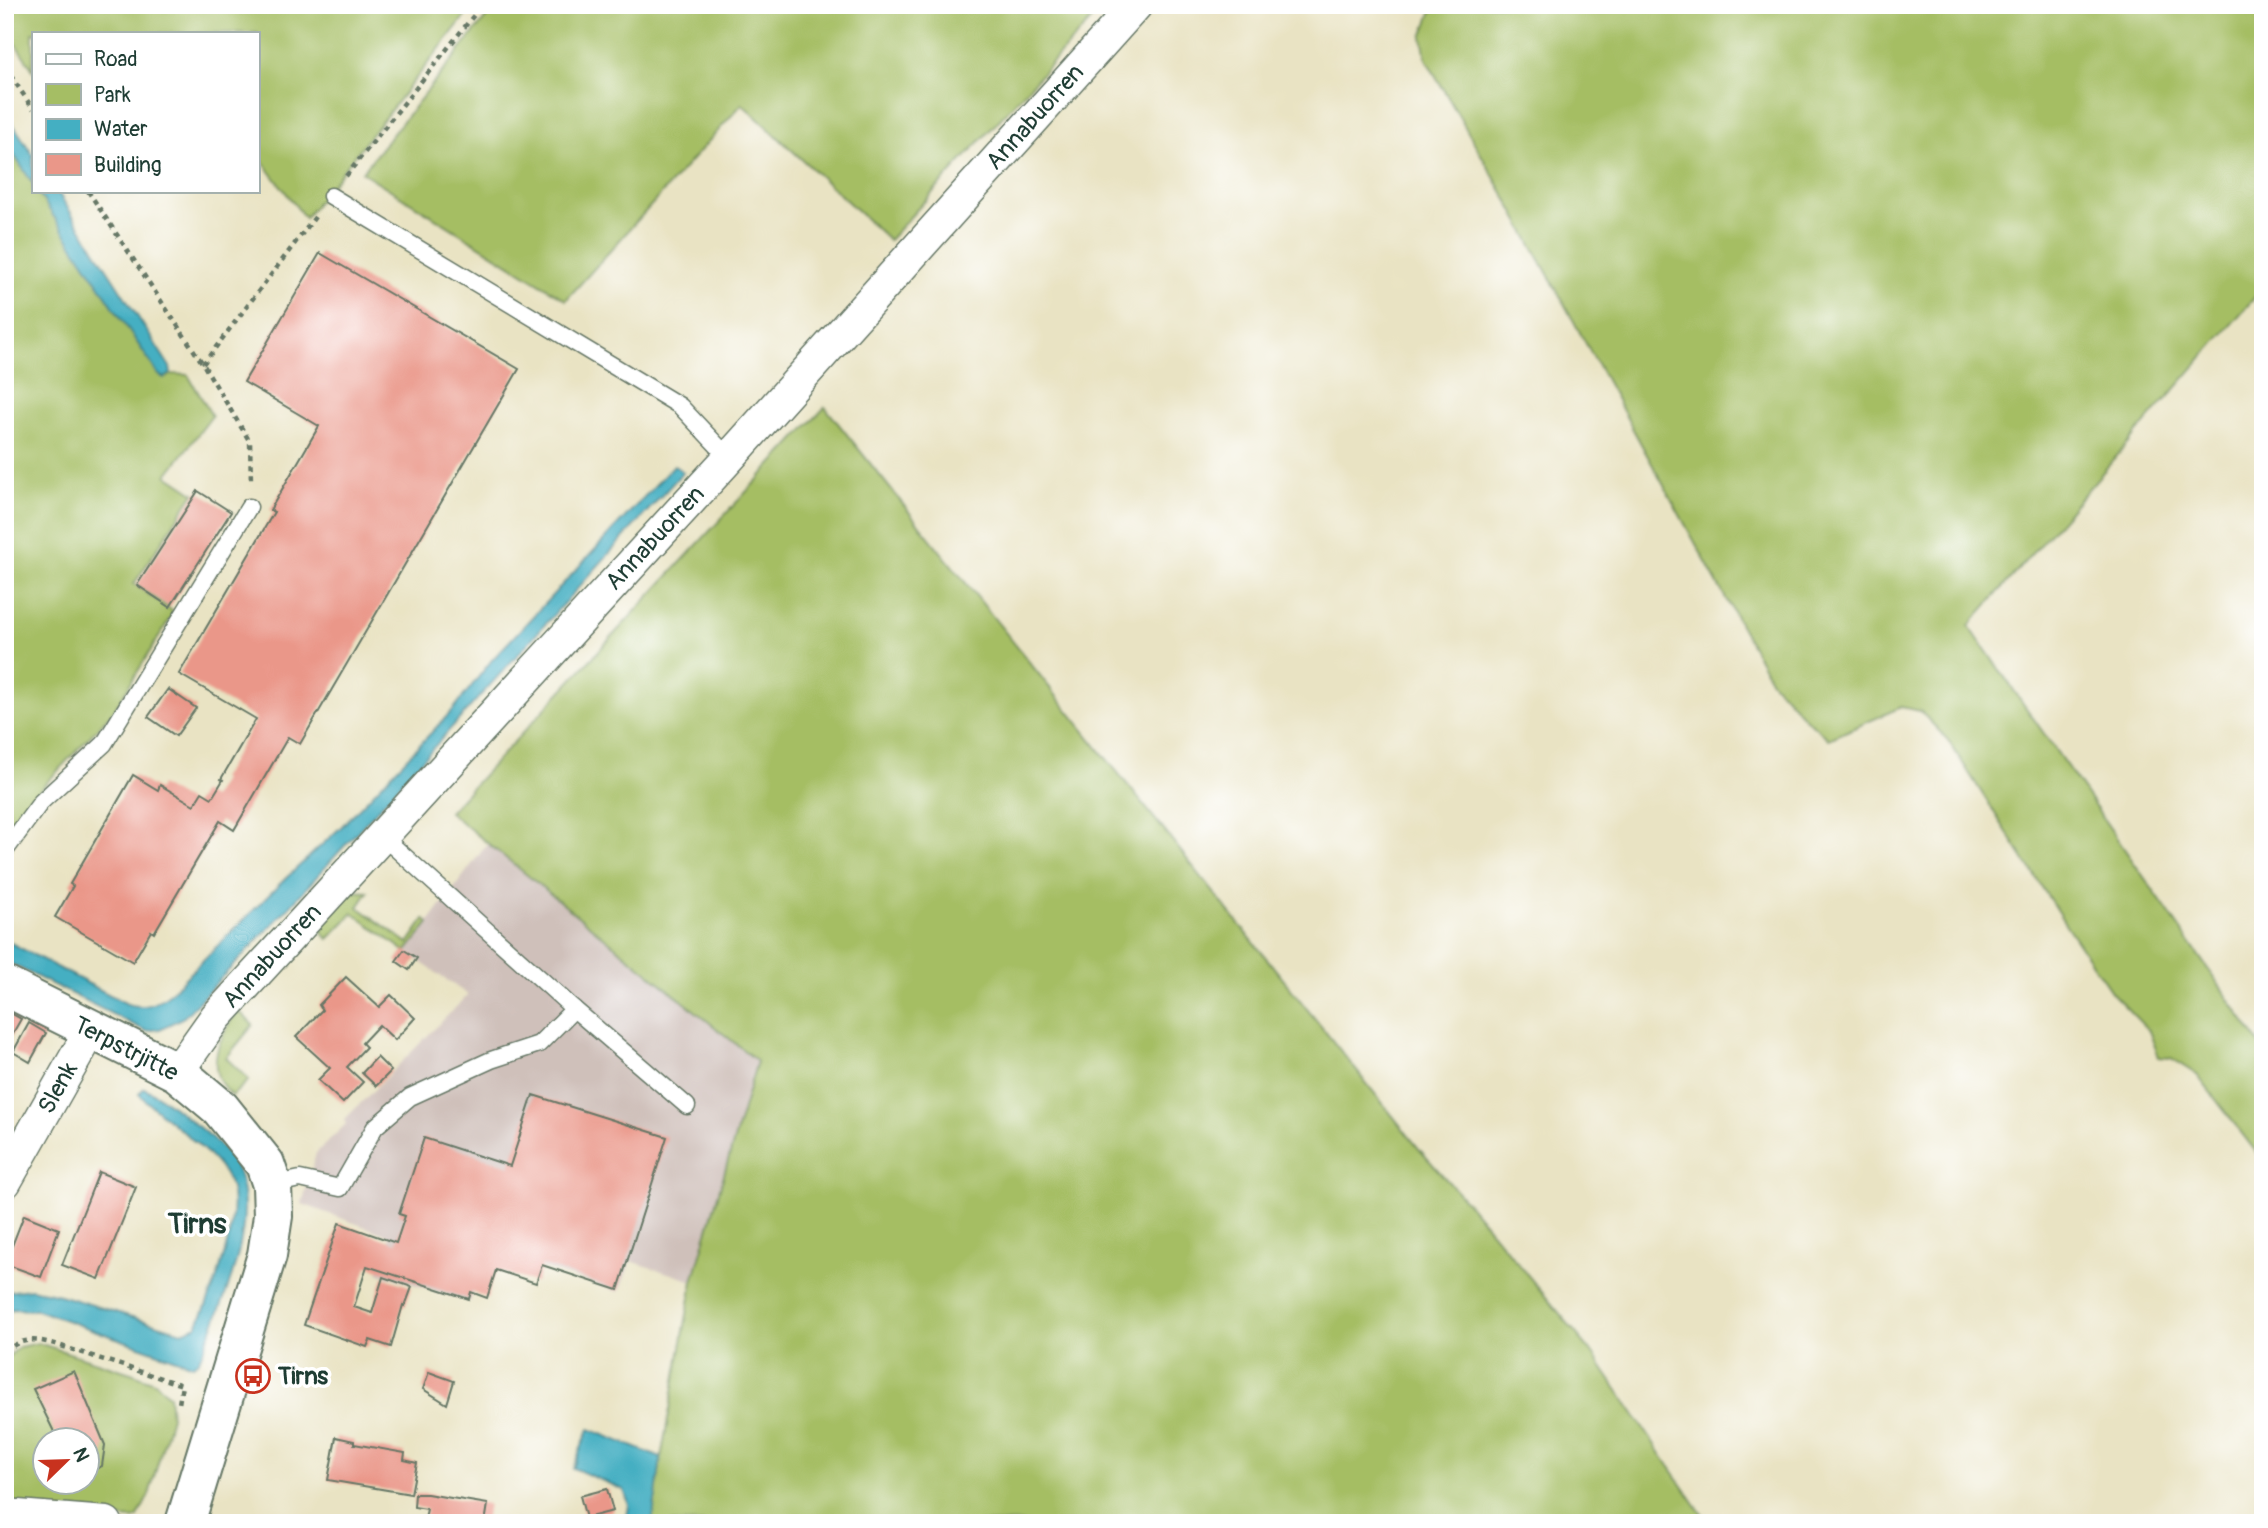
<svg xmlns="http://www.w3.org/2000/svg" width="2268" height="1528" font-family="Pangolin,sans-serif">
<rect width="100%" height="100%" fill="#fff"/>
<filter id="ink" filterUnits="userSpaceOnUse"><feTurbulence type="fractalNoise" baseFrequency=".0143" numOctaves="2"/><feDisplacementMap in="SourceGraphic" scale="14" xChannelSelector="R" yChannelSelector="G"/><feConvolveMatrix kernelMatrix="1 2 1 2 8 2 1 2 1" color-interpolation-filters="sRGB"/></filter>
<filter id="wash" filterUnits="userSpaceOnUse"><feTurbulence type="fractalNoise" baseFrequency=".00686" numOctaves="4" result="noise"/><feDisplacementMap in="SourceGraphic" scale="28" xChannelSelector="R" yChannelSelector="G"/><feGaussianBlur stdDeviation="1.57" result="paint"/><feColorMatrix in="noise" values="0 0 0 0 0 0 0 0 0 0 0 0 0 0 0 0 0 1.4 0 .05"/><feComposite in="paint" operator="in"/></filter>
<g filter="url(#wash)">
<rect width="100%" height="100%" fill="#e9e3c3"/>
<!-- industrial -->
<polygon fill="#cfc0ba" points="488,843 757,1061 693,1281 631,1261 619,1292 487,1251 470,1302 378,1273 390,1236 302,1204 316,1153 346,1124 344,1120 468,995 406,952"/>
<!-- green -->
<g fill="#a5be64" stroke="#627e4c" stroke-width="2" fill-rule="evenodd">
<polygon points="5,5 474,5 305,218 257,154 257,33 33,33 33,70 5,28"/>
<polygon points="496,5 1105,5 889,240 742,104 566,300 362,172"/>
<polygon points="1434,5 2263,5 2263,288 1969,626 2263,1048 2263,1161 2197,1075 2171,1058 2159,1057 2149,1031 2112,993 2068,928 1948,740 1920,711 1901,707 1829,739 1805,718 1771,681 1510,205 1426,59 1422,37"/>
<polygon points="5,141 33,184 33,191 37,191 158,374 168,377 171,374 188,375 212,416 167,475 194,493 134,584 174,612 113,712 34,796 5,835"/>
<polygon points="825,407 1420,1150 1471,1207 1591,1351 1708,1523 652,1523 661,1458 693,1281 757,1061 449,812"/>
<polygon points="346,891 368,892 358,907 408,943 425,919 429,923 406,952 353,913 328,939 318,928"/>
<path d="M236,1013H241L253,1025L226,1058L249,1080L232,1096C203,1071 218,1040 236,1013Z"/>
<path d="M38,1343L134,1374L157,1383L169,1396L171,1417L149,1495L138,1517L133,1519L5,1509V1360L19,1347ZM46,1440H88V1482H46Z"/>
</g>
<!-- water -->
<g fill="#44afc2" stroke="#32767b" stroke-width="2">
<polygon points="5,112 33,155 33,184 5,141"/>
<polygon points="37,191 57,191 170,367 171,374 164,378 158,374"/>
<path d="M674,465L683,472L291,905L184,1017L160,1029L146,1031L5,961V940L127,1004C144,1009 154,1005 168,995L283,881L341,827L452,711L492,660Z"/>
<path d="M144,1088C162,1097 177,1109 192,1122C208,1134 224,1147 234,1164C264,1217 220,1309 199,1360L193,1365L37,1310L12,1309L5,1313V1292L31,1289L56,1294L182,1332L197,1326C213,1293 247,1208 226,1176C207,1146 165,1120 139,1094Z"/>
<polygon points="589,1429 661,1458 652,1523 626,1523 629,1505 624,1490 573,1468"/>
</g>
<g id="blocks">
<!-- building -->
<g fill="#ea9789">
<polygon points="320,253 519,369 300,744 288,737 234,830 220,821 154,933 151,931 133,962 55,917 73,886 70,884 133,775 158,790 160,785 194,805 202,792 212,798 223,780 221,779 256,719 179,674 274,512 270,510 319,426 244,382"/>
<polygon points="198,491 231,512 170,607 137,585"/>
<polygon points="168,689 196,708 176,736 148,717"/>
<polygon points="404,950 417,958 409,970 396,961"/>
<polygon points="346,977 379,1007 391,995 415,1018 395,1040 379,1025 362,1043 366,1047 347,1067 363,1082 343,1103 318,1080 330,1068 296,1037 322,1010 319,1005"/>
<polygon points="5,1010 21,1019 5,1047"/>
<polygon points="29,1023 46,1033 30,1062 13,1052"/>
<polygon points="377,1057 391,1071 376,1086 362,1073"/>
<polygon points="533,1095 667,1137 618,1290 542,1265 536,1283 496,1270 487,1298 471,1292 469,1299 367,1266 354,1307 372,1313 383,1277 412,1287 405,1306 403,1305 391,1347 370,1340 367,1347 304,1325 339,1223 396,1243 405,1216 399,1214 424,1138 510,1166"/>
<polygon points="99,1172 136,1187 99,1279 62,1265"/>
<polygon points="24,1215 59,1229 41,1277 5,1264"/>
<polygon points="74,1371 105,1445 102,1466 88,1472 88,1440 58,1440 33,1389"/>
<polygon points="429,1372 454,1381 447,1404 423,1389"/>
<polygon points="336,1437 354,1441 354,1444 405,1453 404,1460 417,1463 411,1494 328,1480"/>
<polygon points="607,1489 613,1511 586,1518 580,1496"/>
<polygon points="415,1494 427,1494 488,1504 485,1523 424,1523 427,1509 414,1507"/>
</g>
</g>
</g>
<g filter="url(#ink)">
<use href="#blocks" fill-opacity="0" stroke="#676" stroke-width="2"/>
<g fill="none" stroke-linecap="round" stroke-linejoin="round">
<!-- service casing -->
<g stroke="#676" stroke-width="19">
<g id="service">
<polyline points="331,196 680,406 729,458"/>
<polyline points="382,836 574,1009 687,1106"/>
<polyline points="5,851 41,802 104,744 249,507"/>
<polyline points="272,1185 300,1179 340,1188 375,1127 410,1097 491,1060 539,1044 574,1009"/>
</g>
</g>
<!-- minor casing -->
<g stroke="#676" stroke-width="35">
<g id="minor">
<polyline points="177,1072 216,1017 729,458 1136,5"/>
<polyline points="5,1182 91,1030"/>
<polyline points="5,1515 106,1523"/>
</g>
</g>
<!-- tertiary casing -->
<g stroke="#676" stroke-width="42">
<polyline id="tertiary" points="5,986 177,1072 220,1108 265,1164 272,1185 273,1216 267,1255 185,1523"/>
</g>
<!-- path -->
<g stroke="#676" stroke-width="4.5" stroke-dasharray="5 5" stroke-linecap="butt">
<polyline points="5,67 33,109"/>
<polyline points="346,176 482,5"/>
<polyline points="88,191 203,364 250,442 251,482"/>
<polyline points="203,364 315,217"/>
<path d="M5,1352C21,1337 36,1339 55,1344L182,1385L179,1404"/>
</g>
<!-- service -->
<use href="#service" stroke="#fff" stroke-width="16"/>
<!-- minor -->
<use href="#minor" stroke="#fff" stroke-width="32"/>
<!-- tertiary -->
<use href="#tertiary" stroke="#fff" stroke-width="38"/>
</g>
</g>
<!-- icons -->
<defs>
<g id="bus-ring" transform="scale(1.75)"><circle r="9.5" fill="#fff" stroke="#c8321e" stroke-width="1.5"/><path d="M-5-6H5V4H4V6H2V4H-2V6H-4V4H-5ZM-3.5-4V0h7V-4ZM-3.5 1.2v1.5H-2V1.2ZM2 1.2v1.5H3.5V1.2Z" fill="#c8321e"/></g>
</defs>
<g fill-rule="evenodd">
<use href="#bus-ring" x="253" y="1376"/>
</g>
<g text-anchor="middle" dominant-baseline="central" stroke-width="7" stroke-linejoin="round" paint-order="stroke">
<!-- street labels -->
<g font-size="24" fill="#1f3d34" stroke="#fff">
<text transform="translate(1035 117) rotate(-48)">Annabuorren</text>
<text transform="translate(655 538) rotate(-47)">Annabuorren</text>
<text transform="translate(272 956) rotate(-47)">Annabuorren</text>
<text transform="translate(126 1049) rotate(27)">Terpstrjitte</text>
<text transform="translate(58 1088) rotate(-61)">Slenk</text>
</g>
<!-- poi labels -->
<g font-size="24" font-weight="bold" fill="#1f3d34" stroke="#fff" text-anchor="start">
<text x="278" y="1376">Tirns</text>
</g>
<!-- quarter labels -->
<g font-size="28" font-weight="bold" fill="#1f3d34" stroke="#fff">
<text x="197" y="1224">Tirns</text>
</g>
</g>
<!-- margin -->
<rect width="2268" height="1528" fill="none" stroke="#fff" stroke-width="28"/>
<!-- legend -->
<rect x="32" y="32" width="228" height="161" fill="#ffffff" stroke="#a5b1ae" stroke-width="2"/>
<rect x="46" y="54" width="35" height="10" fill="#ffffff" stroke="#a5b1ae" stroke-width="2"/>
<text x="94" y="66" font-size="21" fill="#1f3d34">Road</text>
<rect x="46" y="84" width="35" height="21" fill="#a5be64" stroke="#a5b1ae" stroke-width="2"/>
<text x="94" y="102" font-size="21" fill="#1f3d34">Park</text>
<rect x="46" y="119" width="35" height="21" fill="#44afc2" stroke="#a5b1ae" stroke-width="2"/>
<text x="94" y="136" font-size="21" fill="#1f3d34">Water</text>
<rect x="46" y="154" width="35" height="21" fill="#ea9789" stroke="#a5b1ae" stroke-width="2"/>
<text x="94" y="172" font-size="21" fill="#1f3d34">Building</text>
<!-- north arrow -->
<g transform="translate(66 1461) rotate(67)"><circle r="33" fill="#ffffff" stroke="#a5b1ae" stroke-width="2"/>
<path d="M0-5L12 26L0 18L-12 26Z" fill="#c8321e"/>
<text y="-10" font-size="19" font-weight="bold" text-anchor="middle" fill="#1f3d34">N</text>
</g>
</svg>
